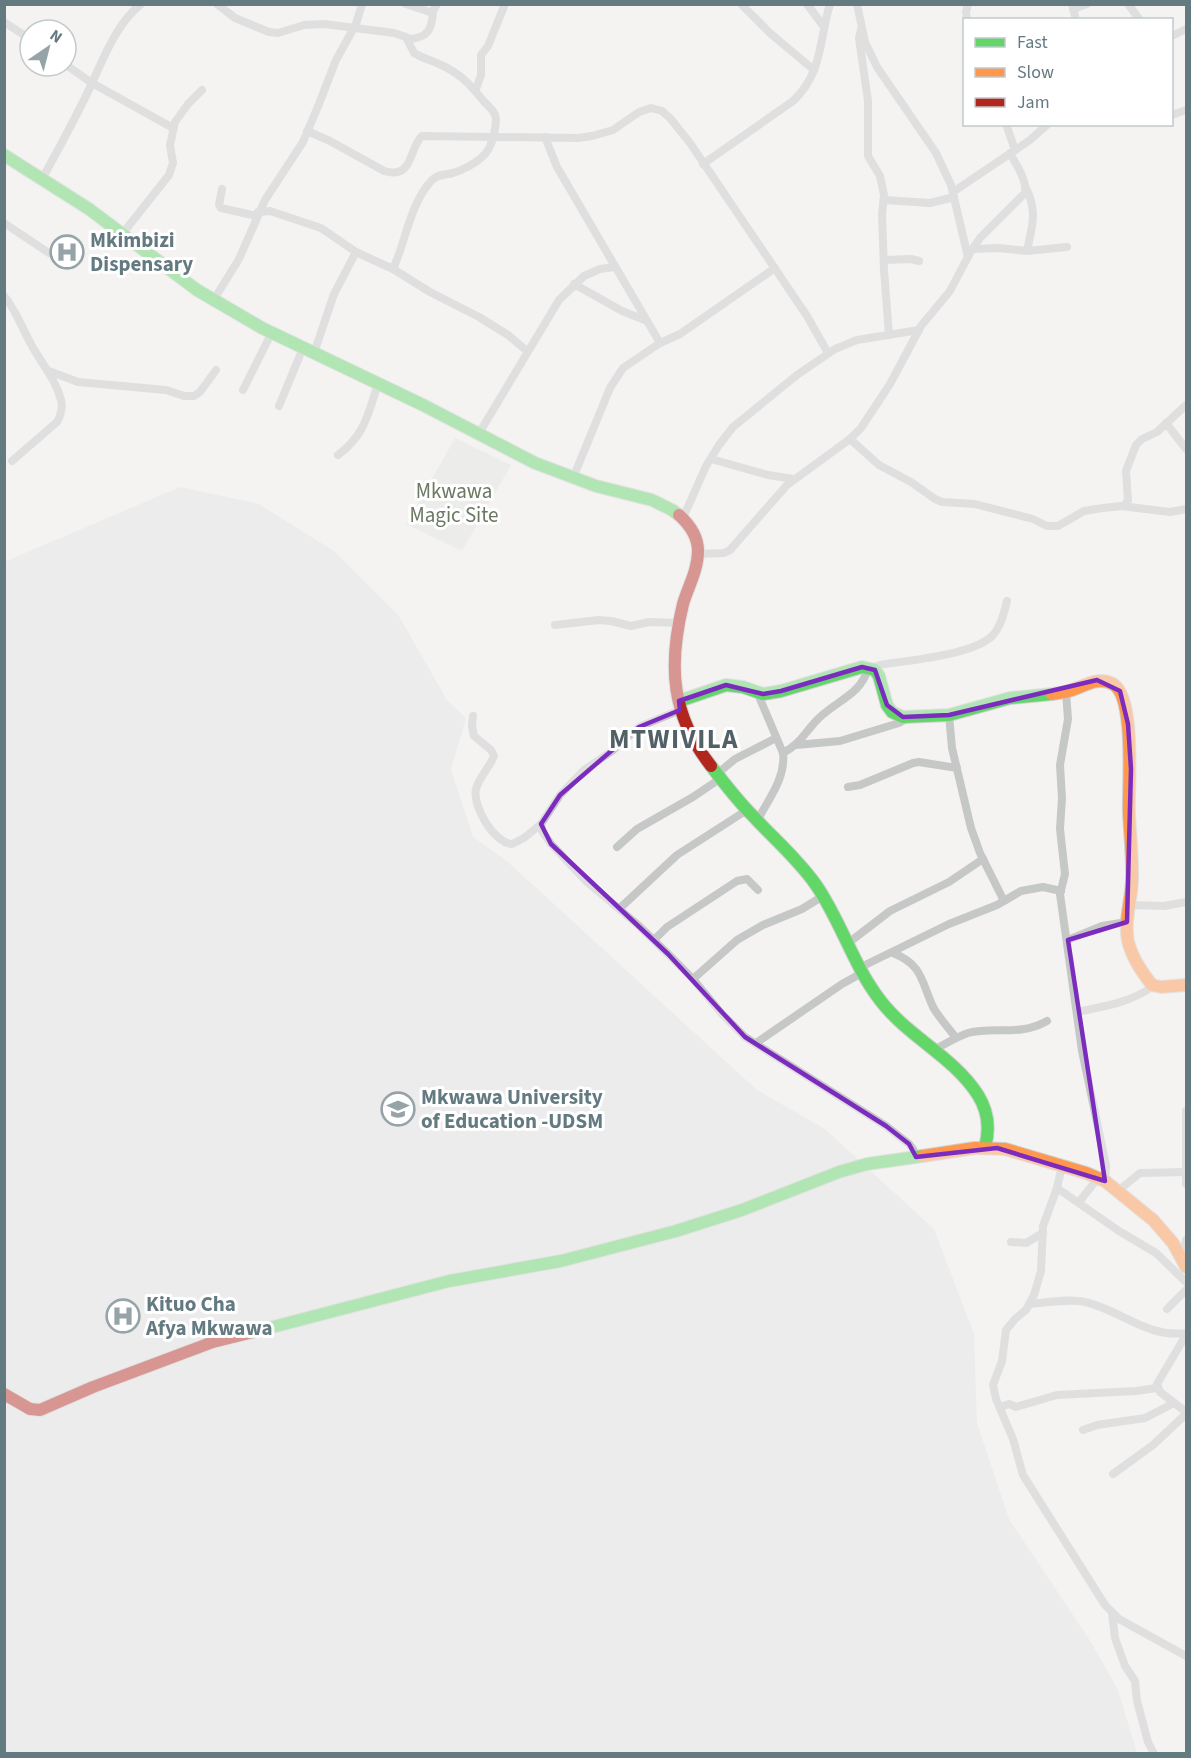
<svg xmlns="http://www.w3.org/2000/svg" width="1191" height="1758" font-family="'Source Sans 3',sans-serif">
<rect width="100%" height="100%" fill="#f4f3f2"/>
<!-- built -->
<polygon fill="#e4e5e4" points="180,487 259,504 334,551 399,616 447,700 466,718 451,770 473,837 507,861 757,1090 825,1129 934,1229 974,1334 977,1423 1009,1519 1091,1642 1118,1690 1137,1753 5,1753 4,562"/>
<!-- green -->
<polygon fill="#e3e5df" points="455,438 511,465 462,551 406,524"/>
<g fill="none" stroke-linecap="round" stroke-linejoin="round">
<!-- fast casing -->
<g stroke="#cfd0d0" stroke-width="14">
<g id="fast">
<polyline points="4,155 89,209 197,290 262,328 423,405 535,463 596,486 652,500 672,510 679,515"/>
<polyline points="679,701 726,685 743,687 763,694 781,691 862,667 875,670 879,676 887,705 892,712 903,717 949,715 1010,698 1052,694"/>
<path d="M711,766C724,783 737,800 752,815C773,838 798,859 816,885C841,921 853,965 880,1000C908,1037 953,1056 978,1095C988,1111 990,1129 985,1147"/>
<polyline points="265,1329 449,1281 561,1261 676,1231 742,1210 839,1172 867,1164 923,1156"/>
</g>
</g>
<!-- slow casing -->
<g stroke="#cfd0d0" stroke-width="14">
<g id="slow">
<path d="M1052,694C1056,693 1061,693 1065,692C1081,689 1096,675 1113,684C1136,697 1128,789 1129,813C1130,836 1133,859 1132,882C1131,901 1124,922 1128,941C1132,958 1142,972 1152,985L1161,987L1186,985"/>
<polyline points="923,1156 975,1148 1005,1149 1086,1173 1105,1181 1153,1220 1173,1243 1186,1267"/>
</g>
</g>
<!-- jam casing -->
<g stroke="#cfd0d0" stroke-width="14">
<g id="jam">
<path d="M679,515C690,525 698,536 698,551C698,570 688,587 683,604C668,666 671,715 711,766"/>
<polyline points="4,1394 30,1409 40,1410 93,1387 213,1342 265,1329"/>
</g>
</g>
<!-- street -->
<g stroke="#c6c8c8" stroke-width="8">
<path d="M217,4L235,18L269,32L278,33L304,25L324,24L394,33L406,37L414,53C422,58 431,60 439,64C459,73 468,82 481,98C494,114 499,110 494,134C492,143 489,152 481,158C474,164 462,170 453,173C445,175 438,174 432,180C410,203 406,241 393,269"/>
<polyline points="406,4 430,12 433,11 437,4"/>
<polyline points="741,4 771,34 814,70"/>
<polyline points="807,4 824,27"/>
<polyline points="857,4 865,42 877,67 936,153 951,185 968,257"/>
<polyline points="1072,4 1076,20"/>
<polyline points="1128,4 1140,20"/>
<polyline points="1073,9 1087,4"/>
<polyline points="967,20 966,12 968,4"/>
<polyline points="4,22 30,39"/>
<polyline points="861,29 859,38 868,101 868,156 880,176 884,195 882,214 884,270 889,335"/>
<polyline points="1172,36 1186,29"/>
<path d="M408,39C428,38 432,30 433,11"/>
<polyline points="66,65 92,83 173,128"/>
<polyline points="476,89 481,75 481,55 488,46 505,4"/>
<polyline points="1172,115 1186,110"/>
<polyline points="1006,124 1015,150"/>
<path d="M307,131L330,141L384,171C414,180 409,147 422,136L578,138L592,136L613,130L639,112L651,108L662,111L670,118L690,143L807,316L828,353"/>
<polyline points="545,137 557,167 660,343"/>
<path d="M703,164L793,101C823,73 819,40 830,4"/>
<path d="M42,179C59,148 77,116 92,83C104,57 117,23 141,4"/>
<path d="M1026,188C1038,213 1032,225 1027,251"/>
<polyline points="222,189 219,205 221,208 257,216"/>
<polyline points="953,192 1030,140 1048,124"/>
<polyline points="884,200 930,203 954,197"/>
<polyline points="258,212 270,211 321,228 356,252 393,269 430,292 479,317 508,335 527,351"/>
<polyline points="4,223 49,253"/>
<polyline points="123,233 169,175 173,163 170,145 175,122 188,104 202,90"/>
<polyline points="973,249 998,248 1027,251 1067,247"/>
<polyline points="884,260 911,259 919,261"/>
<polyline points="574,284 622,311 647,321"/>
<path d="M4,296C17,311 22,329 32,346C42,364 56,380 61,400C63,409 61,415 57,422L12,461"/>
<polyline points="213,301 239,259 265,200 303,142 319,104 336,60 356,24 362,4"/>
<polyline points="314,353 334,294 356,252"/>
<polyline points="49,371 78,382 166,390 184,396 194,396 200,392 216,370"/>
<polyline points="243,390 272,332"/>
<polyline points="279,406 303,348"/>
<polyline points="1166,423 1186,449"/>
<polyline points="478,435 559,300 584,276 600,269 614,267"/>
<polyline points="850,439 879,465 911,482 935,499 942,502 975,504 1033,519 1047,526 1058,526 1084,511 1103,508 1121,506 1170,512 1186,509"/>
<path d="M338,455C365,435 368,414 378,384"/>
<polyline points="711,459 768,475 794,479"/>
<polyline points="573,478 610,388 623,368 660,343 680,334 775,268"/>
<polyline points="1124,506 1128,500 1126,471 1136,445 1142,439 1157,432 1186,405"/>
<polyline points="683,518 706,466 719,445 733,427 797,375 835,349 857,340 919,330"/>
<path d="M698,554L724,553L730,550L787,485L850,439L861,428L890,384L921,326L950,291L971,251L980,238L1025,193C1027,179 1016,165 1010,153"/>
<polyline points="555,625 599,620 611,621 631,626 649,622 680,623"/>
<path d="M872,668L880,665C908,660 975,655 993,635C1001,626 1004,613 1007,601"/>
<polyline points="1066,692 1068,719 1060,765 1062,798 1060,829 1065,874 1060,894 1082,1051 1106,1165 1105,1181"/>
<polyline points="680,710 639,727 612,751 584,770 560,795 541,824 542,831 551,844 587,882 638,925 668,954 693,979 722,1014 745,1037 886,1126 909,1144 913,1149 916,1157"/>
<polyline points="949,715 952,748 971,828 980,853 1004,901"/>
<path d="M473,716L472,726L474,736L491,750L494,756C490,767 479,777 476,789C472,806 494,843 512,844L524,838L541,824"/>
<polyline points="796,745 840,741 899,723 910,717"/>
<path d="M783,753C800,744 804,734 816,721C834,701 861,696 868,668"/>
<polyline points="717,774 735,759 776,738"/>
<polyline points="848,787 860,785 913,763 919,762 957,768"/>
<path d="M757,821C768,800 786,778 783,753L757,692"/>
<polyline points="617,847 637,829 693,797 721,778"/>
<polyline points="1130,905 1164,906 1186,902"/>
<polyline points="619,909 677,855 747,810"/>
<polyline points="654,940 667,927 737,881 747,879 758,890"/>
<polyline points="1068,940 1102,926 1127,922"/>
<polyline points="847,944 890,911 949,882 983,859"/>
<path d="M893,953C923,965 921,981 933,1007C939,1018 949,1028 956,1038"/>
<polyline points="859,968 949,924 997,905 1021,891 1043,887 1061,891"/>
<polyline points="693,979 737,940 763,925 802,909 823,896"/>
<path d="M1077,1012C1102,1007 1133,1002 1153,986"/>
<polyline points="756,1043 842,984 862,973"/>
<path d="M934,1050C945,1044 956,1037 968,1033C995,1026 1019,1037 1047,1021"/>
<polyline points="1186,1111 1186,1184"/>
<polyline points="1062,1166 1057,1188 1043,1226 1041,1271 1034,1295 1026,1310 1015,1319 1006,1330 1002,1361 993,1385 996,1399 1013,1439 1023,1475 1105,1605 1119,1619 1186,1656"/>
<polyline points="1057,1188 1119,1231 1156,1253 1186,1282"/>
<polyline points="1119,1190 1140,1173 1186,1172"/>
<polyline points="1079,1202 1098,1178"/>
<polyline points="1011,1242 1026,1243 1043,1233"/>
<polyline points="1182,1257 1186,1240"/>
<path d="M1029,1304C1045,1303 1070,1298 1085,1302C1121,1310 1146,1338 1186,1333"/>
<polyline points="1167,1309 1186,1290"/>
<polyline points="1186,1335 1157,1384 1160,1392 1186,1412"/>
<polyline points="1000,1407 1009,1404 1016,1407 1057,1395 1136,1391 1157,1388"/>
<polyline points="1083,1430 1097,1425 1145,1418 1174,1403"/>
<polyline points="1113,1474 1153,1445 1186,1414"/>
<polyline points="1112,1613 1115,1638 1125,1666 1135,1681 1137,1701 1148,1742 1154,1754"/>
</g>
<!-- fast -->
<use href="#fast" stroke="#63d668" stroke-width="12"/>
<!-- slow -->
<use href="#slow" stroke="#ff974d" stroke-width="12"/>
<!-- jam -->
<use href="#jam" stroke="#b3261e" stroke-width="12"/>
</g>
<!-- marked area -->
<path d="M0 0H1191V1758H0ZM862,667L875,670L887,705L903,717L949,715L1097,680L1120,691L1128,724L1131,769L1127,922L1068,940L1105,1181L997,1148L916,1157L909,1144L886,1126L745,1037L668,954L551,844L541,824L560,795L639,727L680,710L679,701L726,685L763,694L781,691Z" fill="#f4f3f2" fill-opacity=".55" fill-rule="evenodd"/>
<path fill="none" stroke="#7b2cbf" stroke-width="4.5" stroke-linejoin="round" d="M862,667L875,670L887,705L903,717L949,715L1097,680L1120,691L1128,724L1131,769L1127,922L1068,940L1105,1181L997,1148L916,1157L909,1144L886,1126L745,1037L668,954L551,844L541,824L560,795L639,727L680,710L679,701L726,685L763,694L781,691Z"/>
<!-- icons -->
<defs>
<g id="hospital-ring" transform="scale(1.725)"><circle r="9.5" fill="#fff" stroke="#96a4a9" stroke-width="1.5"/><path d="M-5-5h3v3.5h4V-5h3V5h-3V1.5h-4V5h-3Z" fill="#96a4a9"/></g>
<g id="university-ring" transform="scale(1.725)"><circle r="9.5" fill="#fff" stroke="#96a4a9" stroke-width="1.5"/><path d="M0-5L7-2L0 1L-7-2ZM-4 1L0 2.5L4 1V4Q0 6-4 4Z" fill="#96a4a9"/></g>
</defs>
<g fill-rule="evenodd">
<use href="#hospital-ring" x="67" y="252"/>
<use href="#university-ring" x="398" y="1109"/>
<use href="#hospital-ring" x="123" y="1316"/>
</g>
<g text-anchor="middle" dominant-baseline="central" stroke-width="6" stroke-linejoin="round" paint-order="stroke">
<!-- poi labels -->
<g font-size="21" font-weight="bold" fill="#647a81" stroke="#fff" text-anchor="start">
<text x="90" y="240">Mkimbizi<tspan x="90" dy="24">Dispensary</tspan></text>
<text x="421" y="1097">Mkwawa University<tspan x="421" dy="24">of Education -UDSM</tspan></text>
<text x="146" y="1304">Kituo Cha<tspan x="146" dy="24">Afya Mkwawa</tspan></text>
</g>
<!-- park labels -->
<g font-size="21" fill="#6b7963" stroke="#fff">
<text x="454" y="491">Mkwawa<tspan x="454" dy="24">Magic Site</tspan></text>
</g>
<!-- district labels -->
<g font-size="27" font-weight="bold" letter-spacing="1.5" fill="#526167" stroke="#fff">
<text x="674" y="739">MTWIVILA</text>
</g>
</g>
<!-- border -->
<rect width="1191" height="1758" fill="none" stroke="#647a81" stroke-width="12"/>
<!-- legend -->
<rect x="963" y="18" width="210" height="108" fill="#ffffff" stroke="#c1cacd" stroke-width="1.5"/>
<rect x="975" y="38" width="30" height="9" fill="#63d668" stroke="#c1cacd" stroke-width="1.5"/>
<text x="1017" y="48" font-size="18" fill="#647a81">Fast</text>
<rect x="975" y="68" width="30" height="9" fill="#ff974d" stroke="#c1cacd" stroke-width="1.5"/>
<text x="1017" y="78" font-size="18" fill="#647a81">Slow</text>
<rect x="975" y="98" width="30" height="9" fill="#b3261e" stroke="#c1cacd" stroke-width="1.5"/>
<text x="1017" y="108" font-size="18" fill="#647a81">Jam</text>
<!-- north arrow -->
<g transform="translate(48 48) rotate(35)"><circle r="28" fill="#ffffff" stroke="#c1cacd" stroke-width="1.5"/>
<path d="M0-4.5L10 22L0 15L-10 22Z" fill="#96a4a9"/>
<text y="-9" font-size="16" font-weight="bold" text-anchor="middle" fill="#647a81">N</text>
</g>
</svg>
